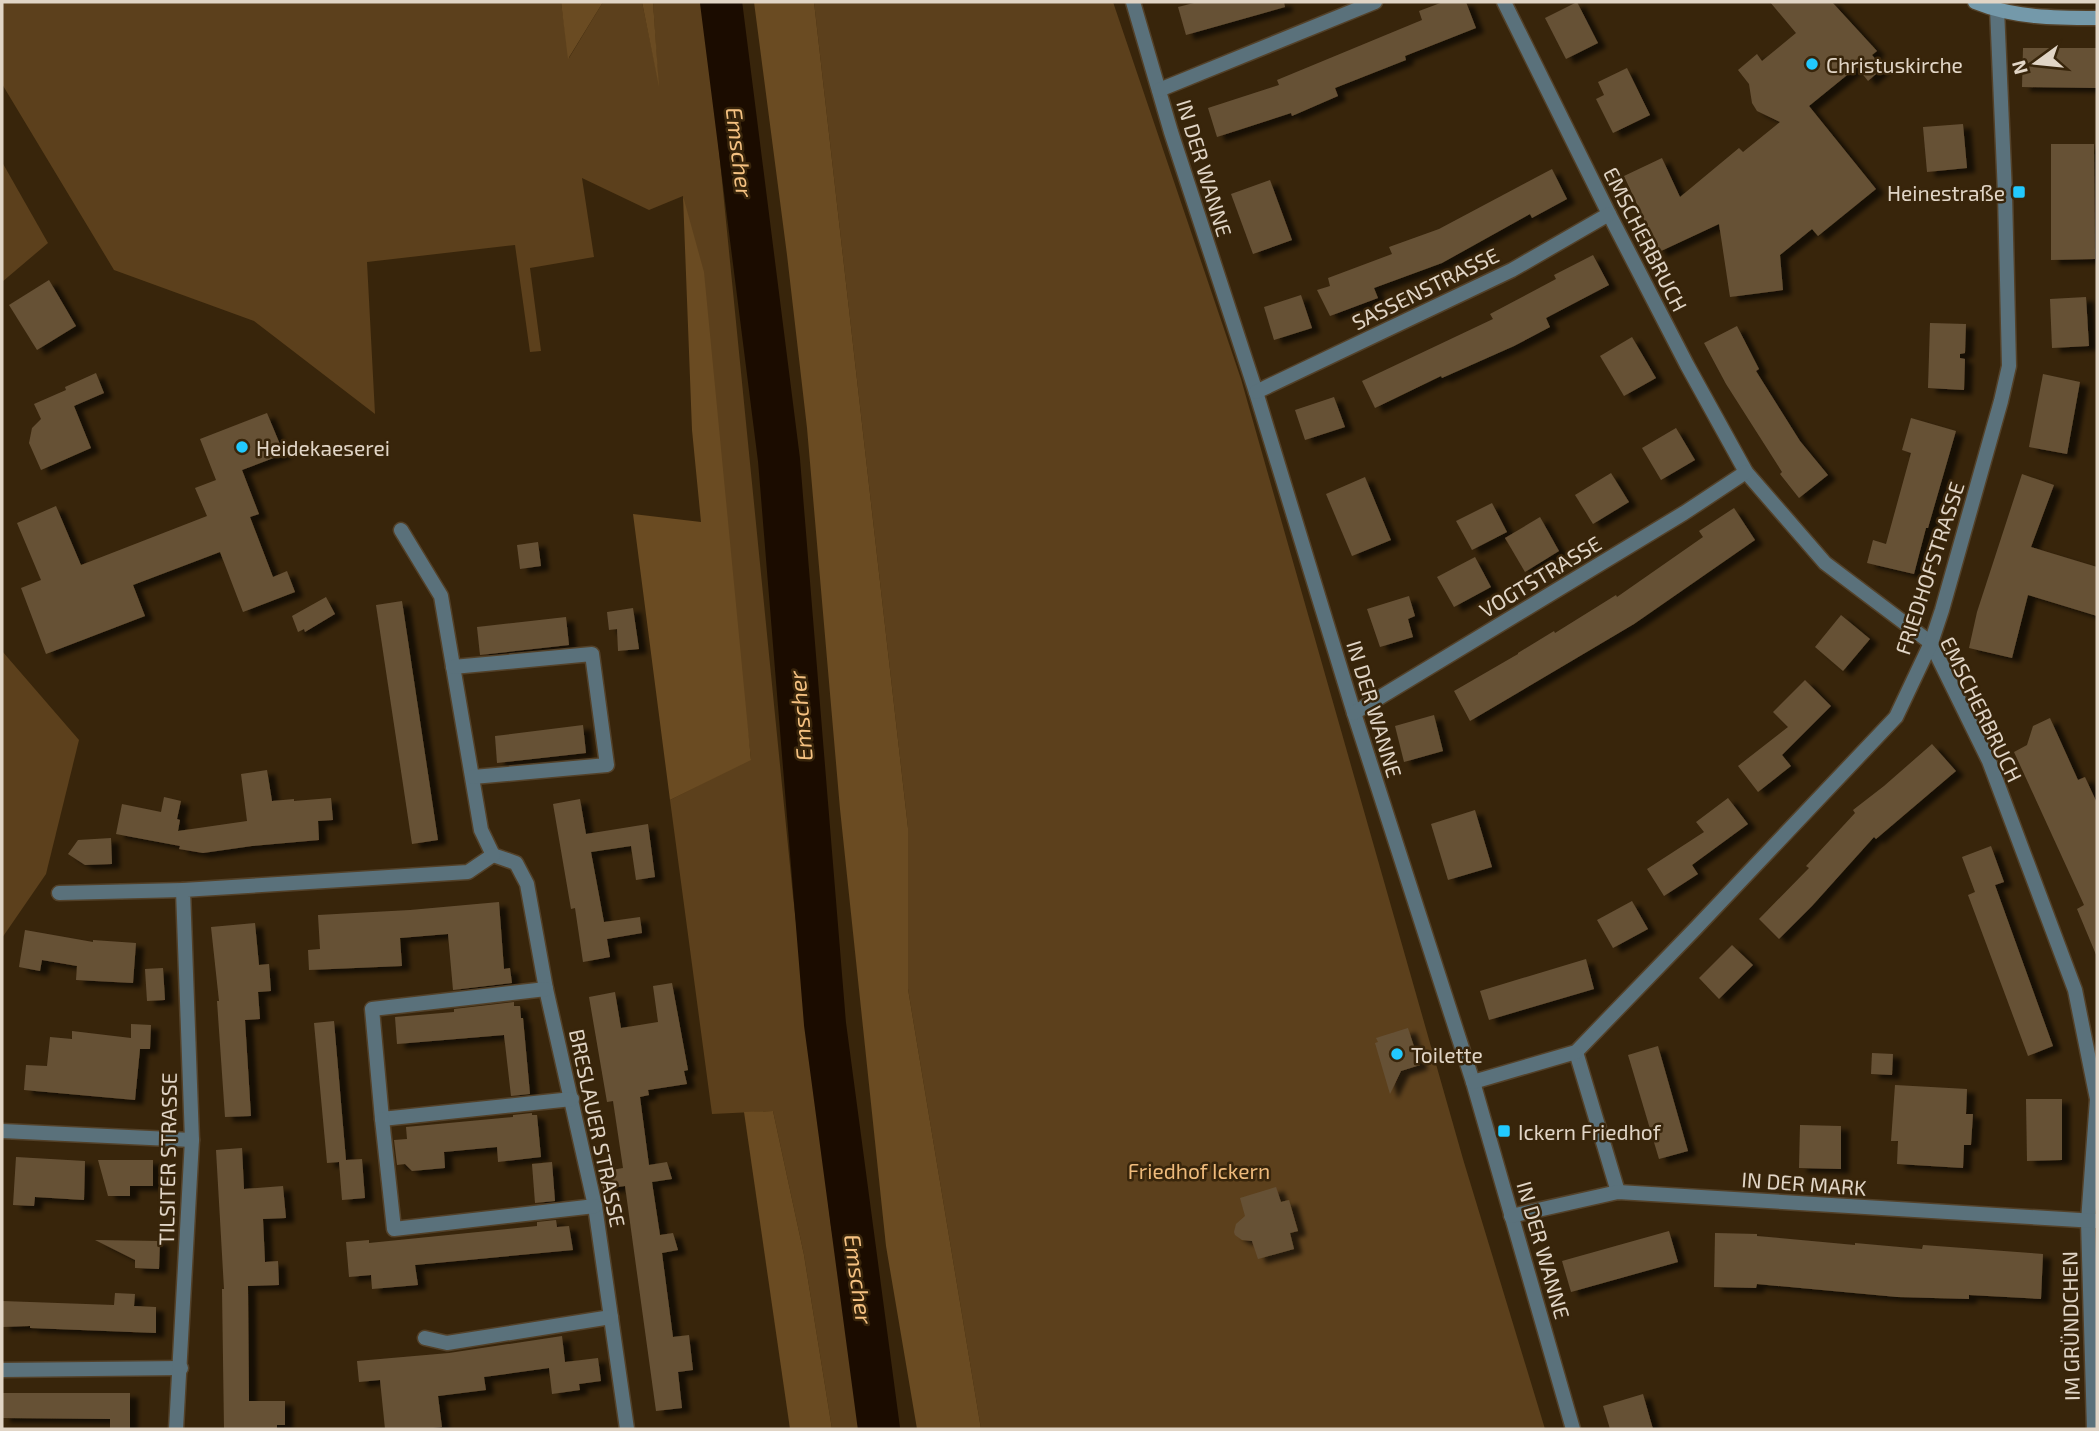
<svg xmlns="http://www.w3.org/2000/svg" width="2099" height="1431" font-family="'Exo 2',sans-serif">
<defs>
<filter id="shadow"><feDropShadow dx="8" dy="4.5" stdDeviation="2" flood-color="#0009"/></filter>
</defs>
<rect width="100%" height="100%" fill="#38250b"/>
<!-- green -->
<g fill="#5c401c">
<polygon points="2,2 561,2 569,58 603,2 642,2 658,79 653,2 702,2 710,60 793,896 831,1226 865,1429 832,1429 804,1255 773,1111 712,1114 670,800 751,759 683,196 649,210 582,178 594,257 530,268 541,351 530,352 515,245 367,262 375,414 254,321 114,270 2,84"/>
<polygon points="814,2 1113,2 1241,379 1463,1159 1545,1429 981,1429 908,989 908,828"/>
<polygon points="2,162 48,243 2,282"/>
<polygon points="2,651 79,740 46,874 2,938"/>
</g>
<!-- forest -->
<g fill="#6a4b22">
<polygon points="561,2 603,2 568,59"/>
<polygon points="642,2 653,2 659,87"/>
<polygon points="754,2 814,2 908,828 908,989 981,1429 917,1429 886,1246 840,809 807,428 787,255"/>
<polygon points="683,196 704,272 751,760 670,800 633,514 701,522 692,430"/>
<polygon points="773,1111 804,1255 832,1429 790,1429 744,1112"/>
</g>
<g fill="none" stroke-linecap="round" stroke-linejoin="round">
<!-- river -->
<polyline stroke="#1b0c00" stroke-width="42" points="721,2 779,460 825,1024 879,1429"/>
</g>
<!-- building -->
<g fill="#665136" filter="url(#shadow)">
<polygon points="1198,2 1284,2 1285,7 1186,35 1178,7"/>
<polygon points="1443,2 1466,2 1476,28 1405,56 1406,60 1335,88 1338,96 1292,116 1291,113 1217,137 1208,108 1279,85 1277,80 1422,20 1419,11"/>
<polygon points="1577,2 1598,43 1566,59 1545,18"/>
<polygon points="1770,2 1832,2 1877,51 1872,55 1883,68 1868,81 1857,67 1809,106 1876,189 1818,236 1812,229 1780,255 1783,290 1730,297 1719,224 1659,252 1624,176 1662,158 1680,197 1739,148 1743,152 1780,122 1757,111 1752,103 1749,84 1738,70 1757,54 1762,61 1796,33"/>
<polygon points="2023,48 2097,48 2097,88 2022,87"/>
<polygon points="1627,68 1650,115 1613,133 1596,99 1604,95 1598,82"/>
<polygon points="1963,124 1967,168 1927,172 1923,127"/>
<polygon points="2051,144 2094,144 2095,259 2051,260"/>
<polygon points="1552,169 1567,199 1532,218 1530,214 1442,263 1374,288 1378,298 1330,316 1317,290 1330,286 1328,278 1392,254 1389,247 1439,229"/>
<polygon points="1270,180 1292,240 1253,254 1231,194"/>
<polygon points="1593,255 1609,285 1546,318 1550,327 1514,346 1442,378 1441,376 1375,408 1362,381 1493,319 1490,314 1556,279 1554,275"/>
<polygon points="49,280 76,326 37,350 9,305"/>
<polygon points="1301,295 1312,328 1274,340 1264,307"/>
<polygon points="2086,297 2089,346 2052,348 2050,299"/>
<polygon points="1930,323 1966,324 1965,353 1960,354 1960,358 1965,359 1964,390 1928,388"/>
<polygon points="1737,326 1759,369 1756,371 1800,441 1828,475 1799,498 1780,474 1782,472 1726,384 1704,343"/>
<polygon points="1632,337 1656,378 1624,396 1600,356"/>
<polygon points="96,373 104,393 74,406 91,448 41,470 29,443 32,428 41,419 34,404 66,390 65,387"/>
<polygon points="2043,374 2080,382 2067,454 2029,447"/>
<polygon points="1334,397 1345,427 1305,440 1295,410"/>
<polygon points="267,413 284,454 242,470 259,514 250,517 273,577 287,571 295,592 243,612 220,552 133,585 145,616 46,654 21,588 41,580 17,523 56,506 81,565 207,516 195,488 216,480 200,439"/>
<polygon points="1911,418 1956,431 1928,528 1926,528 1914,574 1867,563 1873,540 1886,544 1911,453 1902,450"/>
<polygon points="1676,428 1695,460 1661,480 1642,448"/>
<polygon points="1611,473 1629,502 1593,524 1575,495"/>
<polygon points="2022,474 2054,485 2031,547 2097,567 2097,616 2028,595 2012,658 1969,648 1977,612"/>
<polygon points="1365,477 1391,540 1352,556 1326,494"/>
<polygon points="1492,503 1507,532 1472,550 1456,521"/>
<polygon points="1734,508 1755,540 1634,624 1470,721 1454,691 1518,654 1518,653 1554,631 1555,633 1616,595 1617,597 1703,537 1699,531"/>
<polygon points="1540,517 1559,551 1525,572 1505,538"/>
<polygon points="538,542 541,566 520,569 517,545"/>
<polygon points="1475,557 1491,587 1454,607 1437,577"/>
<polygon points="1409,596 1415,616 1408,619 1413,637 1380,647 1367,609"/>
<polygon points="326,597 335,614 305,632 304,629 298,632 292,616"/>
<polygon points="402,601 438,840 412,844 376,605"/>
<polygon points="633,608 639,649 618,651 617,629 609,630 607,612"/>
<polygon points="1841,615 1870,639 1843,671 1815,647"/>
<polygon points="566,617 569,645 480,655 477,627"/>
<polygon points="1805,680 1831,706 1782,755 1791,766 1758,792 1738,766 1788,727 1773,712"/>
<polygon points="1434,715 1443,751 1404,762 1395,726"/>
<polygon points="2050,718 2078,780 2085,777 2097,803 2097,957 2077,909 2084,905 2014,752 2027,745 2033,726"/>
<polygon points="583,725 586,753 497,763 495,736"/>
<polygon points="1932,744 1956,771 1876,839 1874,837 1812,906 1779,939 1759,919 1809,868 1806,866 1855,813 1853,810 1884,786"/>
<polygon points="267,770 272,801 294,799 294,801 331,798 333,820 318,821 319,840 252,846 203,853 179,849 180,846 116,834 122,804 161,812 164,797 181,801 177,819 180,820 178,831 247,821 241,774"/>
<polygon points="1728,798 1748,824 1692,865 1698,874 1664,896 1647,869 1704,832 1696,822"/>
<polygon points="580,799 586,834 648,824 655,877 636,880 631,846 591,852 604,922 640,917 642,933 607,939 610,957 583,962 575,908 571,909 553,804"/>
<polygon points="1475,810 1492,867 1448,880 1431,824"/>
<polygon points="111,838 112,864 85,865 68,854 78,840"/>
<polygon points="1991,846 2004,882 1995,885 2053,1046 2028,1056 1968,895 1975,892 1962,857"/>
<polygon points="1632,901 1648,929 1613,948 1597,920"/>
<polygon points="499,902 504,969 510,968 512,983 453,990 448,934 400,938 402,966 309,970 308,950 320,949 318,915 410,910"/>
<polygon points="255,923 259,965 269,964 271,991 258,992 260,1019 245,1020 251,1116 225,1117 217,1001 219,1001 211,927"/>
<polygon points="25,930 93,942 93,940 136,943 133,983 76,980 77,966 42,960 40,971 19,967"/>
<polygon points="1732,945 1753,965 1719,999 1699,978"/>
<polygon points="1586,959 1594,989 1489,1020 1480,991"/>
<polygon points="163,968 165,1000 147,1001 145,969"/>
<polygon points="672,983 688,1070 684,1071 687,1084 648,1090 649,1095 640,1097 649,1165 667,1162 672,1179 652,1182 660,1235 673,1233 678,1250 662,1253 673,1337 689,1335 693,1370 678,1372 682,1408 656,1411 625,1186 603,1189 600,1172 623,1168 613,1101 607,1102 589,997 615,992 621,1028 658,1022 653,986"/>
<polygon points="514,1002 514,1006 520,1006 521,1018 523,1018 530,1094 511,1096 504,1035 397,1044 395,1017 454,1012 454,1009"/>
<polygon points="334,1021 346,1160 362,1159 365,1198 342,1200 339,1162 327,1163 314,1023"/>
<polygon points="131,1024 151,1025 150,1049 140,1049 135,1100 24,1090 26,1065 47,1066 50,1037 72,1039 72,1031 131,1038"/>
<polygon points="1408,1028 1420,1065 1401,1071 1390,1094 1375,1043 1378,1042 1376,1038"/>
<polygon points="1658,1046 1688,1151 1659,1159 1628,1055"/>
<polygon points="1872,1053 1893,1054 1892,1075 1871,1074"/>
<polygon points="1895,1085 1967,1089 1966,1114 1973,1114 1971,1145 1964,1145 1963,1168 1897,1164 1898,1141 1891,1141"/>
<polygon points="2026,1099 2062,1099 2062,1160 2027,1161"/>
<polygon points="532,1113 532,1115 537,1115 541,1157 498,1162 497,1147 444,1152 445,1168 412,1171 405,1164 397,1165 394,1140 407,1139 406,1127 513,1117 513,1115"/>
<polygon points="1800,1125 1841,1126 1841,1169 1799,1168"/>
<polygon points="242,1148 244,1189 283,1186 286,1218 263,1219 265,1262 278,1261 279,1285 248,1286 249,1401 285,1401 285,1425 277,1425 277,1429 224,1429 222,1289 224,1289 216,1150"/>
<polygon points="16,1157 85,1161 84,1200 35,1197 34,1206 13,1205"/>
<polygon points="98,1160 153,1160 153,1186 130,1186 130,1196 108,1196"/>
<polygon points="552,1162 555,1201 535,1203 532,1164"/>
<polygon points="1276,1187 1281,1202 1289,1200 1298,1231 1290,1233 1294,1249 1258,1259 1252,1241 1242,1240 1235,1235 1234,1232 1236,1224 1245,1216 1240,1198"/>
<polygon points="556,1220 557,1227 569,1226 573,1250 415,1265 418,1285 372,1289 371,1275 349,1277 346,1242 369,1240 369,1243 537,1226 537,1222"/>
<polygon points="1669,1231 1678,1262 1571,1292 1562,1261"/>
<polygon points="1715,1233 1757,1234 1757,1236 1855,1245 1855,1243 1922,1249 1923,1245 2043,1254 2041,1299 1969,1295 1969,1299 1897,1297 1757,1284 1756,1288 1714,1287"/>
<polygon points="95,1240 160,1241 159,1269 135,1268 135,1260"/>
<polygon points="115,1293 135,1294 134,1306 156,1307 156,1333 30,1328 30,1326 2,1327 2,1301 114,1305"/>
<polygon points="562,1336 565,1362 598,1358 601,1381 579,1384 580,1390 552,1394 549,1368 484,1377 486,1390 438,1396 442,1427 424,1429 385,1429 380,1380 359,1382 357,1361 449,1353"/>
<polygon points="2,1393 130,1393 130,1429 110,1429 110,1419 2,1418"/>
<polygon points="1643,1394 1653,1429 1610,1429 1603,1406"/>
</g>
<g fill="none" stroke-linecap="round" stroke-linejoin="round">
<!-- street casing -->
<g stroke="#534129" stroke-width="17">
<g id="street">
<polyline points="1133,2 1171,132 1256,392 1354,713 1473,1082 1573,1429"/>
<polyline points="1504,2 1609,214 1687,365 1746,472 1825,563 1931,643 1989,761 2075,990 2097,1099 2088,1221 2094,1429"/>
<polyline points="1159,90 1375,2"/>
<polyline points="1256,392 1512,270 1609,214"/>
<polyline points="401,530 441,596 481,830 493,855 516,863 527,884 546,989 595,1206 627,1429"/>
<polyline points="453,667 592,654 607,765 473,777"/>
<polyline points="1354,713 1684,513 1746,472"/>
<polyline points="59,893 183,890"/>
<polyline points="546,989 372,1009 382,1119 572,1099"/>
<polyline points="1576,1052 1618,1192"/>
<polyline points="1473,1082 1576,1052 1695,929 1896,717 1931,643 1942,610 2001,401 2009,366 2005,194 1997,9"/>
<polyline points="382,1119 394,1229 595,1206"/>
<polyline points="2,1131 192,1140"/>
<polyline points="1511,1216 1618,1192 2096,1221"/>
<polyline points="425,1338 447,1343 611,1317"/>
<polyline points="2,1370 181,1368"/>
<polyline points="176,1429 192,1140 183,890 468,872 493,855"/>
</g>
</g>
<!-- secondary casing -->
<g stroke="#534129" stroke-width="17">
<path id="secondary" d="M1975,2C2014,18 2056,18 2097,18"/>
</g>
<!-- street -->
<use href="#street" stroke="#5a717b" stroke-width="14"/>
<!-- secondary -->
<use href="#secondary" stroke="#7499aa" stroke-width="14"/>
</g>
<!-- markers -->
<g fill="#22c9fe" stroke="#38250b" stroke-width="2.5">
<circle cx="1812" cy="64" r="7"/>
<rect x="2012" y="185" width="14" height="14" rx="3.5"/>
<circle cx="242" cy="447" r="7"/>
<circle cx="1397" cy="1054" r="7"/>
<rect x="1497" y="1124" width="14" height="14" rx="3.5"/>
</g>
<g text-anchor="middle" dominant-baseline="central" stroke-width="5" stroke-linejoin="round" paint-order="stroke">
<!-- poi labels -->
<g font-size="21" fill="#e1d5c6" stroke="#38250b" text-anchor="start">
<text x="1826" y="64">Christuskirche</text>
<text x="2005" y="192" text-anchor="end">Heinestraße</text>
<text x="256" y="447">Heidekaeserei</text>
<text x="1411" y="1054">Toilette</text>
<text x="1518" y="1131">Ickern Friedhof</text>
</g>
<!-- street labels -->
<g font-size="21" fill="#e1d5c6" stroke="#38250b">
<text transform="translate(1205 168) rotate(73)">IN DER WANNE</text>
<text transform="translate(1646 239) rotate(63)">EMSCHERBRUCH</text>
<text transform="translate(1425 288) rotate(-26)">SASSENSTRASSE</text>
<text transform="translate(1929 568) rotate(-72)">FRIEDHOFSTRASSE</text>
<text transform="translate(1540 576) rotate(-31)">VOGTSTRASSE</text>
<text transform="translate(1375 709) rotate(73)">IN DER WANNE</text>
<text transform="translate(1982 709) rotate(64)">EMSCHERBRUCH</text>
<text transform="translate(598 1128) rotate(78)">BRESLAUER STRASSE</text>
<text transform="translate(167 1159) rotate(-89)">TILSITER STRASSE</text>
<text transform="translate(1804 1183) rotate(4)">IN DER MARK</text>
<text transform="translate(1544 1250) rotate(74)">IN DER WANNE</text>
<text transform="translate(2070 1326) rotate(-91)">IM GRÜNDCHEN</text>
</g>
<!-- park labels -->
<g font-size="21" fill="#eeba7b" stroke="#38250b">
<text x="1199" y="1170">Friedhof Ickern</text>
</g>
<!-- water labels -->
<g font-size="23" font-style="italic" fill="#f5c181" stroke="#38250b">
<text transform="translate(740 152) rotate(83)">Emscher</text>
<text transform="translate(800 716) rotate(-95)">Emscher</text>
<text transform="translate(859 1279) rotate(82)">Emscher</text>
</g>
</g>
<!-- border -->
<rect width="2099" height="1431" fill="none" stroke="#e1d5c6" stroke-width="7"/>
<!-- north arrow -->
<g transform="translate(2036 63) rotate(255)" stroke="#38250b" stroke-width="5" paint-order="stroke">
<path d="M0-5L12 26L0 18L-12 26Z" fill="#e1d5c6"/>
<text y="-10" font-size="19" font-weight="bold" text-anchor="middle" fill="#e1d5c6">N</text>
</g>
</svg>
